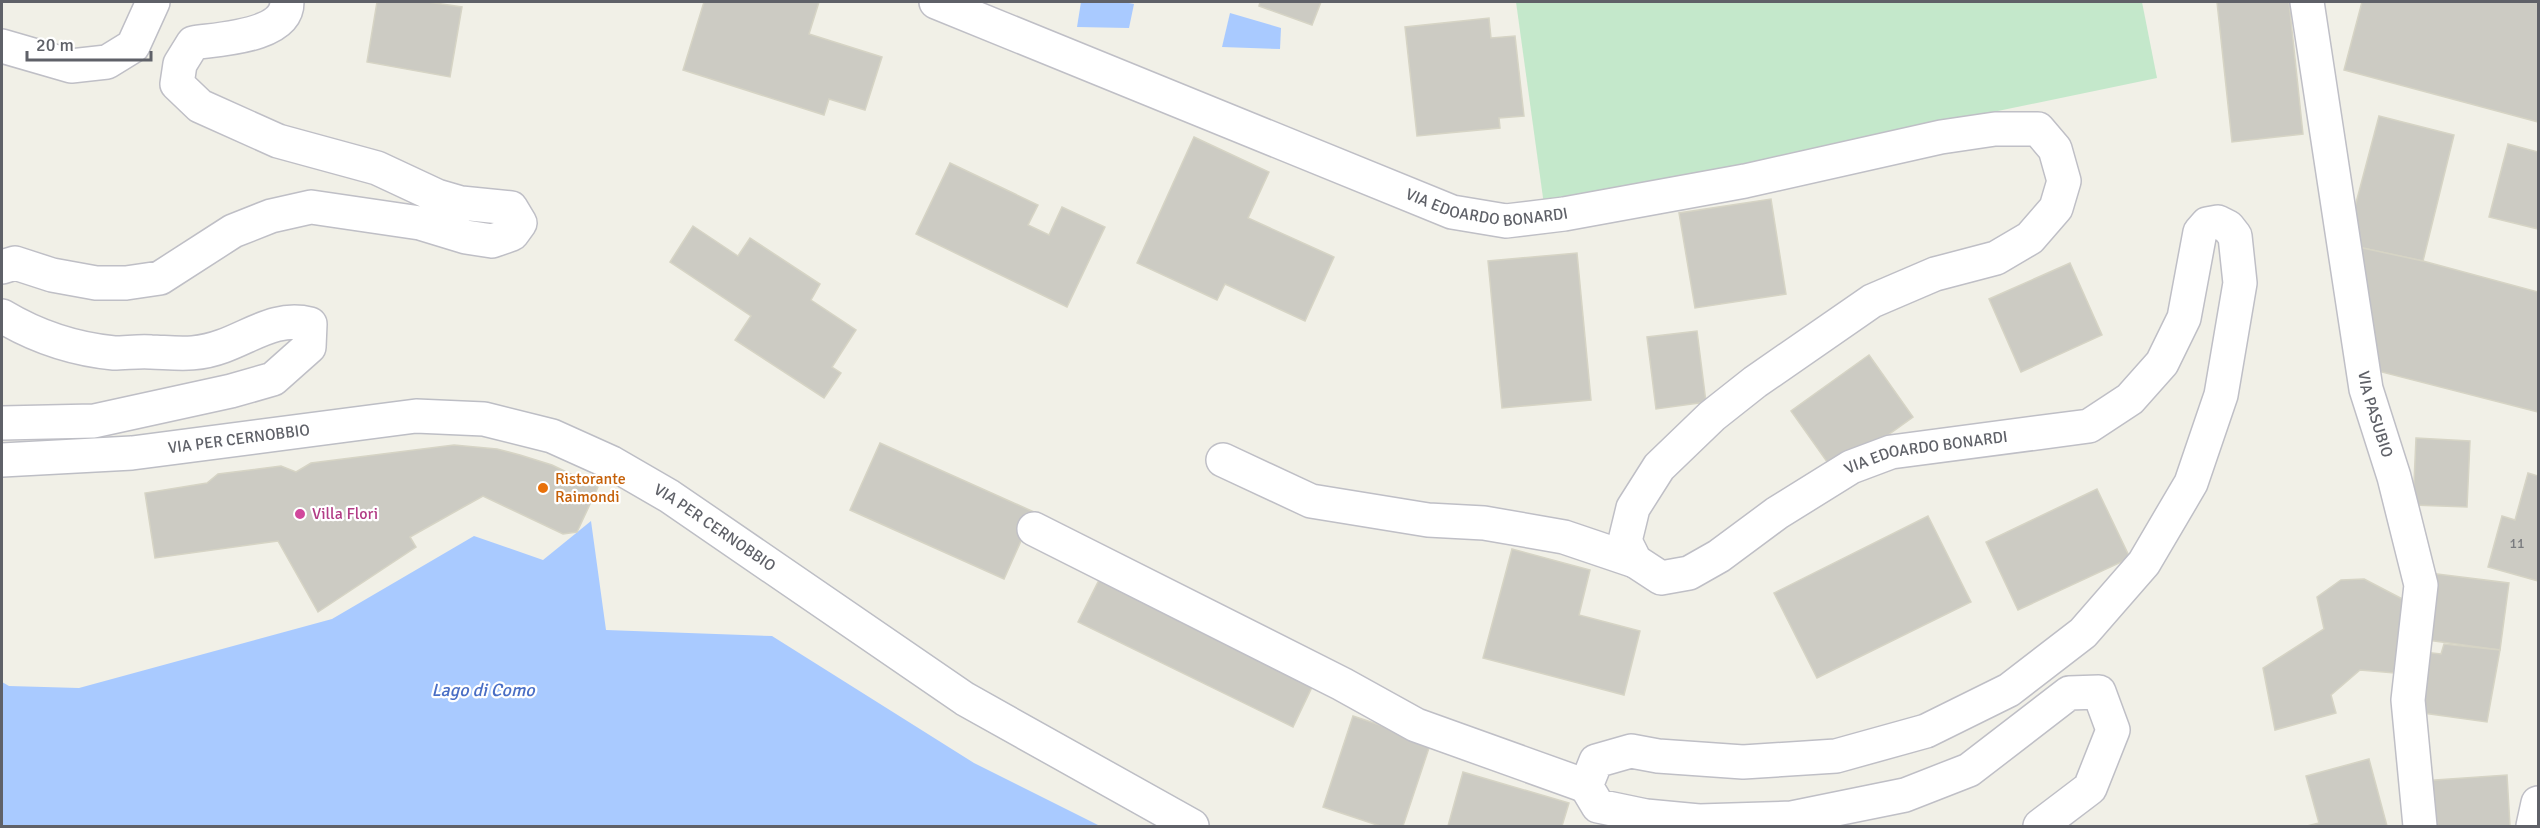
<svg xmlns="http://www.w3.org/2000/svg" width="2540" height="828" font-family="Signika,sans-serif">
<rect width="100%" height="100%" fill="#f1f0e7"/>
<!-- green -->
<polygon fill="#c4e8cb" points="1516,2 2142,2 2157,78 1544,205"/>
<!-- water -->
<g fill="#a9caff">
<polygon points="1081,2 1124,2 1134,4 1129,28 1077,27"/>
<polygon points="1230,13 1281,28 1280,49 1222,47"/>
<polygon points="591,521 606,630 772,636 974,763 1100,826 2,826 2,682 9,686 79,688 332,619 474,536 543,560"/>
</g>
<!-- building -->
<g fill="#cccbc3" stroke="#d6d4c5" stroke-width="1.5">
<polygon points="377,2 428,2 462,7 450,77 367,62"/>
<polygon points="704,2 819,2 809,34 882,57 865,110 829,99 824,115 683,70"/>
<polygon points="1260,2 1321,2 1312,25 1259,6"/>
<polygon points="2217,2 2289,2 2303,134 2232,142"/>
<polygon points="2362,2 2538,2 2538,122 2344,70"/>
<polygon points="1489,18 1491,38 1515,36 1524,116 1499,118 1500,128 1417,136 1405,27"/>
<polygon points="2379,116 2454,135 2423,261 2358,247 2352,218"/>
<polygon points="1194,137 1269,172 1248,218 1334,257 1305,321 1225,284 1217,300 1137,263"/>
<polygon points="2508,144 2538,152 2538,229 2489,217"/>
<polygon points="950,163 1038,205 1028,225 1049,235 1062,207 1105,227 1067,307 916,234"/>
<polygon points="1771,199 1786,294 1695,308 1679,213"/>
<polygon points="693,226 738,256 750,238 820,284 811,300 856,330 832,367 841,373 824,398 735,340 751,316 670,262"/>
<polygon points="2358,247 2423,261 2538,292 2538,412 2370,369"/>
<polygon points="1577,253 1591,400 1502,408 1488,261"/>
<polygon points="2070,263 2102,335 2021,372 1989,299"/>
<polygon points="1697,331 1706,402 1656,409 1647,337"/>
<polygon points="1869,355 1913,417 1835,473 1791,411"/>
<polygon points="2416,438 2470,441 2467,507 2413,505"/>
<polygon points="880,443 1034,512 1004,579 850,510"/>
<polygon points="454,445 497,449 520,455 552,465 598,487 577,532 563,534 483,496 410,537 416,547 318,612 278,541 155,558 145,493 207,483 218,474 281,466 296,472 311,463"/>
<polygon points="2528,473 2538,476 2538,581 2488,567 2502,516 2515,520"/>
<polygon points="2097,489 2130,558 2018,610 1986,542"/>
<polygon points="1928,516 1971,602 1817,678 1774,593"/>
<polygon points="1512,549 1590,570 1579,615 1640,631 1624,695 1483,658"/>
<polygon points="2429,573 2509,583 2500,650 2420,639"/>
<polygon points="2364,579 2412,604 2406,674 2360,670 2331,695 2336,713 2275,730 2263,668 2324,629 2317,597 2341,580"/>
<polygon points="1099,580 1313,685 1293,727 1078,622"/>
<polygon points="2444,644 2500,650 2487,722 2416,712 2424,652 2441,654"/>
<polygon points="1353,716 1431,742 1403,826 1380,826 1323,807"/>
<polygon points="2369,759 2387,826 2307,826 2319,823 2306,776"/>
<polygon points="1463,772 1569,803 1562,826 1448,826"/>
<polygon points="2507,775 2510,826 2424,826 2421,781"/>
</g>
<g fill="none" stroke-linecap="round" stroke-linejoin="round">
<!-- minor casing -->
<g stroke="#bfbfc6" stroke-width="36">
<g id="minor">
<path id="s1" d="M936,2L1452,212L1506,221L1564,214L1745,181L1941,137L1995,129H2038L2055,149L2064,181L2056,208L2030,238L1996,258L1935,274L1872,301L1755,382L1712,416L1659,467L1633,508L1625,541L1635,561L1661,578L1689,573L1719,556L1777,513L1851,467L1891,452L2089,426L2130,399L2162,363L2184,318L2200,232L2207,224L2218,222L2228,227L2235,236L2240,283L2221,395L2191,483L2144,563L2083,633L2009,690L1926,731L1836,756L1743,762L1658,756L1631,751L1596,761L1586,786L1598,806L1646,816L1699,821L1792,818L1905,795L1969,770L2069,693L2099,692L2113,730L2090,788L2040,826"/>
<path id="s2" d="M2307,2L2366,389L2394,477L2421,585L2408,700L2420,826"/>
<polyline points="2,46 71,66 107,62 133,46 153,2"/>
<path d="M2,267L15,263L52,275L96,283H126L160,278L233,231L271,216L311,207L420,223L466,237L492,241L512,234L520,223L511,208L461,203L437,196L377,168L278,141L200,106L177,84L180,64L193,43C218,39 287,37 287,2"/>
<path d="M2,316C37,337 73,349 114,353C126,353 139,351 151,352C179,353 196,356 223,346C253,335 277,316 310,324L309,347L273,379L231,391L94,421L2,423"/>
<polyline points="1223,460 1311,501 1428,520 1484,523 1564,537 1635,561"/>
<polyline points="1034,529 1342,684 1416,725 1586,786"/>
<polyline points="2533,826 2538,803"/>
</g>
</g>
<!-- secondary casing -->
<g stroke="#bdbec5" stroke-width="36">
<g id="secondary">
<path id="s3" d="M2,460L132,453L416,416L484,419L552,436L612,463L669,496L965,699L1192,826"/>
</g>
</g>
<!-- minor -->
<use href="#minor" stroke="#fff" stroke-width="33"/>
<!-- secondary -->
<use href="#secondary" stroke="#fff" stroke-width="33"/>
</g>
<!-- markers -->
<circle fill="#e8710a" stroke="#fff" stroke-width="2" cx="543" cy="488" r="6"/>
<circle fill="#d1479c" stroke="#fff" stroke-width="2" cx="300" cy="514" r="6"/>
<g text-anchor="middle" dominant-baseline="central" stroke-width="4.5" stroke-linejoin="round" paint-order="stroke">
<!-- number labels -->
<g font-size="14" fill="#7a7c7f">
<text x="2517" y="543">11</text>
</g>
<!-- street labels -->
<g font-size="16" fill="#5f6168" stroke="#fff">
<text stroke="none"><textPath href="#s1" startOffset="591">VIA EDOARDO BONARDI</textPath></text>
<text stroke="none"><textPath href="#s2" startOffset="418">VIA PASUBIO</textPath></text>
<text stroke="none"><textPath href="#s3" startOffset="238">VIA PER CERNOBBIO</textPath></text>
<text stroke="none"><textPath href="#s1" startOffset="2157">VIA EDOARDO BONARDI</textPath></text>
<text stroke="none"><textPath href="#s3" startOffset="742">VIA PER CERNOBBIO</textPath></text>
</g>
<!-- food labels -->
<g font-size="16" fill="#c56008" stroke="#fff" text-anchor="start">
<text x="555" y="479">Ristorante<tspan x="555" dy="18">Raimondi</tspan></text>
</g>
<!-- hotel labels -->
<g font-size="16" fill="#b23c85" stroke="#fff" text-anchor="start">
<text x="312" y="514">Villa Flori</text>
</g>
<!-- water labels -->
<g font-size="18" font-style="italic" fill="#496ec5" stroke="#fff">
<text x="483" y="690">Lago di Como</text>
</g>
</g>
<!-- border -->
<rect width="2540" height="828" fill="none" stroke="#5f6168" stroke-width="6"/>
<!-- scale -->
<path d="M27 51v9h124v-9" fill="none" stroke="#5f6168" stroke-width="3"/>
<text x="36" y="51" font-size="18" fill="#5f6168" stroke="#ffffff" stroke-width="4.5" paint-order="stroke">20 m</text>
</svg>
